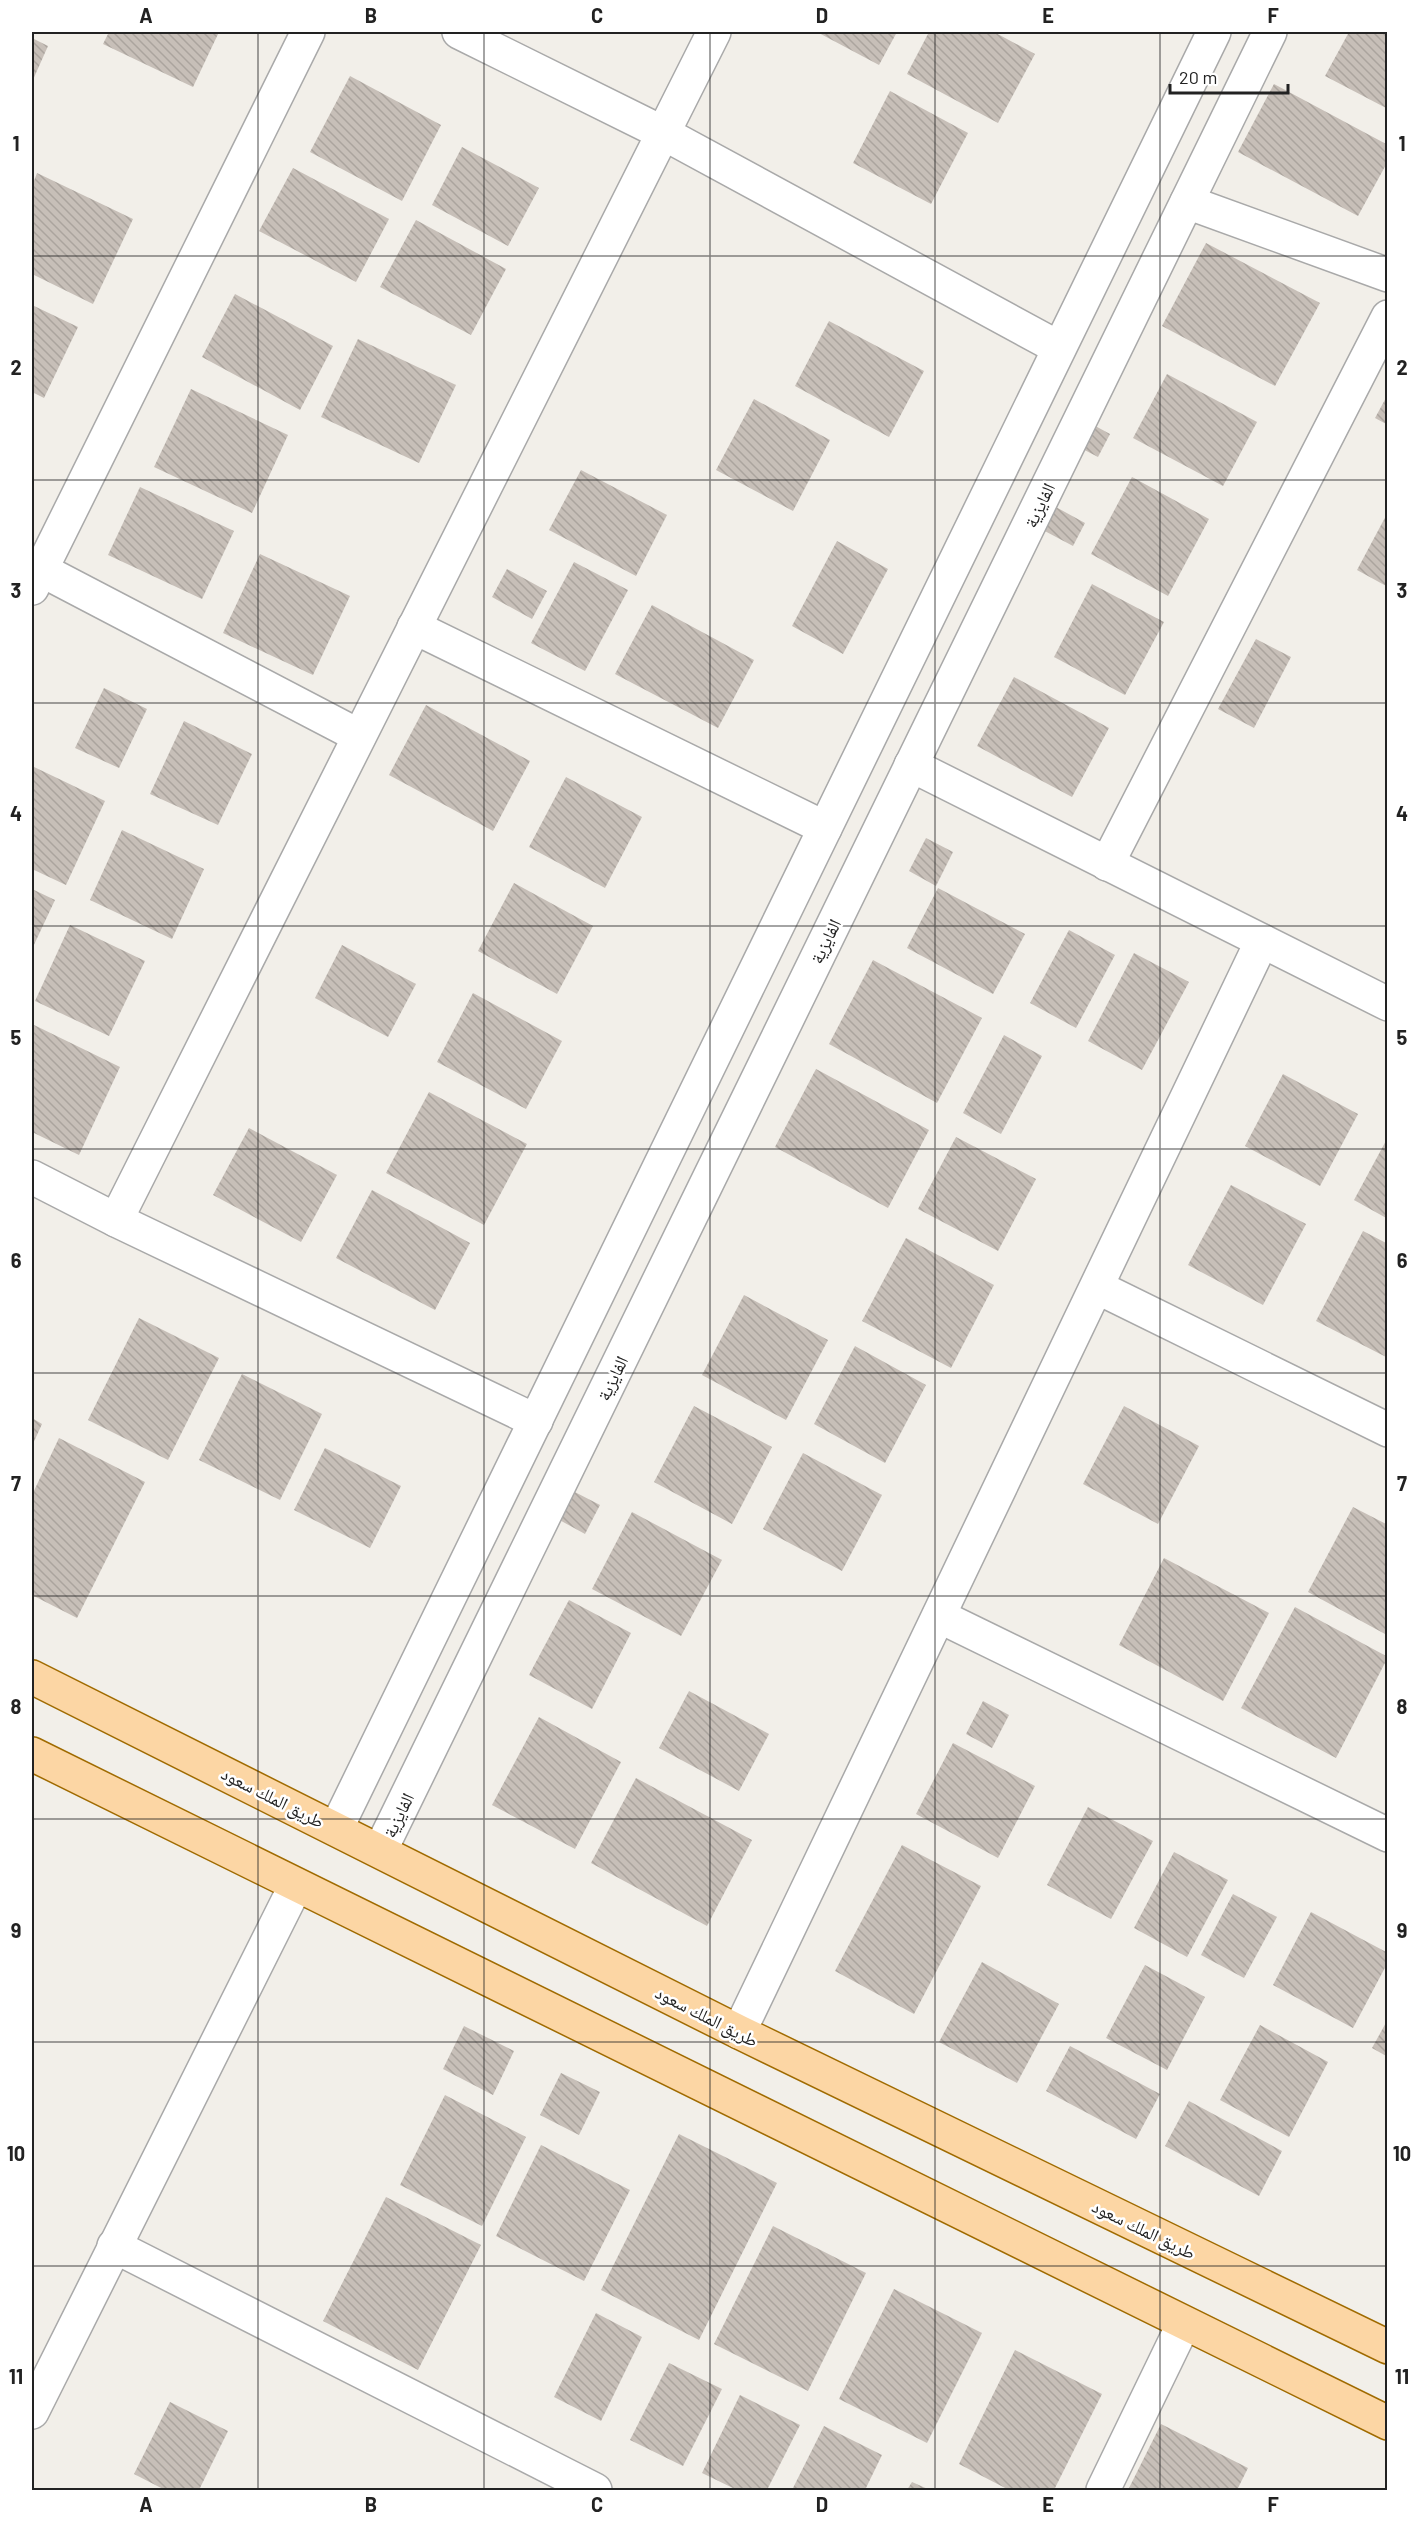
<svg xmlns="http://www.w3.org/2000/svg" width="1419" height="2522" font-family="Barlow,'Noto Naskh Arabic',sans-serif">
<defs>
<pattern id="building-back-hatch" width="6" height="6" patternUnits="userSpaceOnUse" patternTransform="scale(1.5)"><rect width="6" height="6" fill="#c7bfb8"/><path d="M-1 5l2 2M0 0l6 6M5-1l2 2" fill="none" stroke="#aba49e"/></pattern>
</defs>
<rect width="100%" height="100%" fill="#f2efe9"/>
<!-- building -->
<g fill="url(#building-back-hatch)">
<polygon points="109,32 219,32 193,87 103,44"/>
<polygon points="817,32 897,32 879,65"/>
<polygon points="929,32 994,32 1035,54 998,123 907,74"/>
<polygon points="1349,32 1388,32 1388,109 1325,76"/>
<polygon points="32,38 48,46 32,82"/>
<polygon points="350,76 441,125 402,201 310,152"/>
<polygon points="1274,84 1388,145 1388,161 1358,216 1238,152"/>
<polygon points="890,91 968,133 931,204 853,163"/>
<polygon points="462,147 539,188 508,246 432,205"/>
<polygon points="293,168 389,219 356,282 259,231"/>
<polygon points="37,173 133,219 93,304 32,274 32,186"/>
<polygon points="416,220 506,269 471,335 380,287"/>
<polygon points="1206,243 1320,303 1275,386 1162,326"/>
<polygon points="235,294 333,346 300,410 202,357"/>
<polygon points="32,305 78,327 44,398 32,392"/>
<polygon points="829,321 924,371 889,437 795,386"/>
<polygon points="358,339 456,385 419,463 321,417"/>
<polygon points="1167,374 1257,422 1223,486 1133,438"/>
<polygon points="191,389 288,435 252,513 154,467"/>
<polygon points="1388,394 1388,425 1375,418"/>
<polygon points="754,399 830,440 793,511 716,470"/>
<polygon points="1088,422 1110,434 1098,457 1075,445"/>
<polygon points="581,470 667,515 636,576 549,530"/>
<polygon points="1132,477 1209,519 1168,596 1091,554"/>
<polygon points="140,487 234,531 202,599 108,555"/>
<polygon points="1054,506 1085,523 1073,546 1041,529"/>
<polygon points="1388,512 1388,587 1357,570"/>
<polygon points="837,541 888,569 843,654 792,626"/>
<polygon points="260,554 350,596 313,675 223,633"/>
<polygon points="574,562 628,590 585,671 531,643"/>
<polygon points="507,569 547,591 532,619 492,597"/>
<polygon points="1092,584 1164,622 1125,695 1054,657"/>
<polygon points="652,605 754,660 718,728 615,674"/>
<polygon points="1256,639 1291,657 1254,728 1218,709"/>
<polygon points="1014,677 1109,728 1072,797 977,746"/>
<polygon points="104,688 147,709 119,768 75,748"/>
<polygon points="426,705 530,761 493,831 389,775"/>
<polygon points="184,721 252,754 218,825 150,794"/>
<polygon points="32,766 105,801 66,885 32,869"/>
<polygon points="566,777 642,817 605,888 529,847"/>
<polygon points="122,830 204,869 172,939 90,900"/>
<polygon points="926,838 953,852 936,886 909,871"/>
<polygon points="514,883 593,926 557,994 478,951"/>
<polygon points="938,888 1025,934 993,994 907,948"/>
<polygon points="32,889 55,900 32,949"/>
<polygon points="70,925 145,961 109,1036 35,1001"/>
<polygon points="1069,930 1115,955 1076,1028 1030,1003"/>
<polygon points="342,945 416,984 388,1037 315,998"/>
<polygon points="1134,953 1189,982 1142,1070 1088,1041"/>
<polygon points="873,960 982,1018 937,1103 829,1044"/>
<polygon points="473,993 562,1041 526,1109 437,1062"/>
<polygon points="32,1024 120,1067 79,1155 32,1132"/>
<polygon points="1004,1035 1042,1056 1001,1134 963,1113"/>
<polygon points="816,1069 929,1130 888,1208 775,1147"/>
<polygon points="1283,1074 1358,1114 1320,1186 1245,1146"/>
<polygon points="429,1092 527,1144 484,1225 386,1173"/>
<polygon points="249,1128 337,1175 301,1242 213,1195"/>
<polygon points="956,1137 1036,1179 998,1251 918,1209"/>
<polygon points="1388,1137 1388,1219 1354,1200"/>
<polygon points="1231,1185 1306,1224 1263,1305 1188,1265"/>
<polygon points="372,1190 470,1243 435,1310 336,1258"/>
<polygon points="1363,1231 1388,1244 1388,1358 1316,1321"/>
<polygon points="906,1238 994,1285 951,1368 862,1321"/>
<polygon points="744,1295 828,1340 786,1420 702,1375"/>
<polygon points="139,1318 219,1358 168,1460 88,1420"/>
<polygon points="855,1346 926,1385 885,1463 814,1424"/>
<polygon points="242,1374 322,1414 280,1500 199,1460"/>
<polygon points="694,1406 772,1447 732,1524 654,1482"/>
<polygon points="1124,1406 1199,1446 1158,1524 1083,1484"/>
<polygon points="32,1418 42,1424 32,1446"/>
<polygon points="59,1438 145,1482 77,1618 32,1595 32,1495"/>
<polygon points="325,1448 401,1486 370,1548 294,1510"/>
<polygon points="803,1453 882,1495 842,1571 763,1529"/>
<polygon points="569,1489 600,1505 585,1534 554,1517"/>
<polygon points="1353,1507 1388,1525 1388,1629 1385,1634 1308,1592"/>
<polygon points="632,1512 722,1560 681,1636 592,1589"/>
<polygon points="1164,1558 1269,1613 1223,1701 1119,1645"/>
<polygon points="569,1600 631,1633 592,1709 529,1675"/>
<polygon points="1295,1607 1388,1657 1336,1758 1241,1708"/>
<polygon points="689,1691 769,1734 739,1791 659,1748"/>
<polygon points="983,1701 1009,1715 992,1748 966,1734"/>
<polygon points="539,1717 621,1762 575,1849 492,1805"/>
<polygon points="953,1743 1035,1786 998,1858 916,1814"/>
<polygon points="636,1778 752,1840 707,1926 591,1863"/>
<polygon points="1088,1807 1153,1841 1111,1919 1047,1885"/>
<polygon points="902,1845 981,1886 914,2014 835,1971"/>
<polygon points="1174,1852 1228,1880 1187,1957 1134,1928"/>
<polygon points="1233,1894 1277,1917 1244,1978 1201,1955"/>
<polygon points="1311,1912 1388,1953 1388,1962 1353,2028 1273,1985"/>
<polygon points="982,1962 1059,2004 1017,2083 939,2042"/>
<polygon points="1145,1965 1205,1997 1167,2070 1106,2038"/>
<polygon points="1388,2019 1388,2057 1372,2048"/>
<polygon points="1260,2025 1328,2062 1289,2137 1220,2100"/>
<polygon points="464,2026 514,2051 493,2095 443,2069"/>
<polygon points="1070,2046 1160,2094 1136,2139 1046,2091"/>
<polygon points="561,2073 600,2092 579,2135 540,2115"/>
<polygon points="445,2095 526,2137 482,2226 400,2185"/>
<polygon points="1189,2101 1282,2151 1259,2196 1165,2146"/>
<polygon points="679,2134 777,2183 699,2340 601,2290"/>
<polygon points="541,2145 630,2190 584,2281 496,2236"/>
<polygon points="386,2197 481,2245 418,2370 323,2321"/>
<polygon points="773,2226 866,2273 808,2391 714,2344"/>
<polygon points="894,2289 982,2333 927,2443 839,2399"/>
<polygon points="596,2313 642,2337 601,2421 554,2397"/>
<polygon points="1015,2350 1102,2394 1054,2490 1009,2490 959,2464"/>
<polygon points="669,2363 722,2389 683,2466 630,2440"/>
<polygon points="740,2395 800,2425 767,2490 737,2490 702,2473"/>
<polygon points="170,2402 228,2431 199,2490 165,2490 134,2474"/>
<polygon points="1161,2424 1248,2468 1237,2490 1128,2490"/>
<polygon points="824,2426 882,2455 865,2490 792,2490"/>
<polygon points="912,2482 930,2490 907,2490"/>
</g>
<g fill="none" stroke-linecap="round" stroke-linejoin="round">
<!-- minor casing -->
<g stroke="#a9a9a9" stroke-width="36">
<g id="minor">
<polyline points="459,32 663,133 1059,348"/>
<polyline points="1187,202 1388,275"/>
<polyline points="32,565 359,736"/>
<polyline points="32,588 308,32"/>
<polyline points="414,627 825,828"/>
<polyline points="911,765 1388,1004"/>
<polyline points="1107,864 1388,317"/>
<polyline points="32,1177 116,1220 536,1421"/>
<polyline points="116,1220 714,32"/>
<polyline points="1097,1287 1388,1430"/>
<polyline points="939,1616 1388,1835"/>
<polyline points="336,1829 1214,32"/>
<polyline points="380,1851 1270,32"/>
<polyline points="739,2032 1262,941"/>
<polyline points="114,2246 595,2490"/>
<polyline points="32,2412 296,1885"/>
<polyline points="1103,2490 1184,2323"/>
</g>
</g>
<!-- major casing -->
<g stroke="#a06b00" stroke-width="36">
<g id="major">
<polyline points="32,1677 739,2032 1388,2347"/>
<polyline points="32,1754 1388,2423"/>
</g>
</g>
<!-- minor -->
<use href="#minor" stroke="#fff" stroke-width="33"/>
<!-- major -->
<use href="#major" stroke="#fcd6a4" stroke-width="33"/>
</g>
<!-- grid -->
<path fill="none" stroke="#222" stroke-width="1.5" stroke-opacity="0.55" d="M258,32V2490M484,32V2490M710,32V2490M935,32V2490M1160,32V2490M32,256H1388M32,480H1388M32,703H1388M32,926H1388M32,1149H1388M32,1373H1388M32,1596H1388M32,1819H1388M32,2042H1388M32,2266H1388"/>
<g text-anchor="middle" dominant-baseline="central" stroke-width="5" stroke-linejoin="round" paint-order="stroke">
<!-- street labels -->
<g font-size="18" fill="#222" stroke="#fff">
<text transform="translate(1039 505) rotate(-64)">الفايزية</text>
<text transform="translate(825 941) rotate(-64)">الفايزية</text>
<text transform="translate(612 1378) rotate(-64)">الفايزية</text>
<text transform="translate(273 1797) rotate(27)">طريق الملك سعود</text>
<text transform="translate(398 1815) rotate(-64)">الفايزية</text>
<text transform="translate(707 2016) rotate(27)">طريق الملك سعود</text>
<text transform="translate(1144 2229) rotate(26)">طريق الملك سعود</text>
</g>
</g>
<!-- border -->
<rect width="1419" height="2522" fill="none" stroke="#ffffff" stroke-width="66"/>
<!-- scale -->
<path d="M1170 84v9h118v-9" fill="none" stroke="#222222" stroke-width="3"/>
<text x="1179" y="84" font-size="18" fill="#222222" stroke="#ffffff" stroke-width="4.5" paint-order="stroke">20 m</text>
<rect x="33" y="33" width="1353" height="2456" fill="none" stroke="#222" stroke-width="2"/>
<g font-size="20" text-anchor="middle" font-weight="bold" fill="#222">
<text x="146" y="23">A</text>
<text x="371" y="23">B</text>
<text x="597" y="23">C</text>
<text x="822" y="23">D</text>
<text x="1048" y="23">E</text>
<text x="1273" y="23">F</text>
<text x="16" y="151">1</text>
<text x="1402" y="151">1</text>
<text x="16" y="375">2</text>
<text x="1402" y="375">2</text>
<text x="16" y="598">3</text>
<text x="1402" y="598">3</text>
<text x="16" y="821">4</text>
<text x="1402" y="821">4</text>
<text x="16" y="1045">5</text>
<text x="1402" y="1045">5</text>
<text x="16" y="1268">6</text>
<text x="1402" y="1268">6</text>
<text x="16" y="1491">7</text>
<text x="1402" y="1491">7</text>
<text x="16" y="1714">8</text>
<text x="1402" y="1714">8</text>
<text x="16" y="1938">9</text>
<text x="1402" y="1938">9</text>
<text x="16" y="2161">10</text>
<text x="1402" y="2161">10</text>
<text x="16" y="2384">11</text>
<text x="1402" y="2384">11</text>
<text x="146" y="2512">A</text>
<text x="371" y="2512">B</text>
<text x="597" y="2512">C</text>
<text x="822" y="2512">D</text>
<text x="1048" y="2512">E</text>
<text x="1273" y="2512">F</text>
</g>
</svg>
